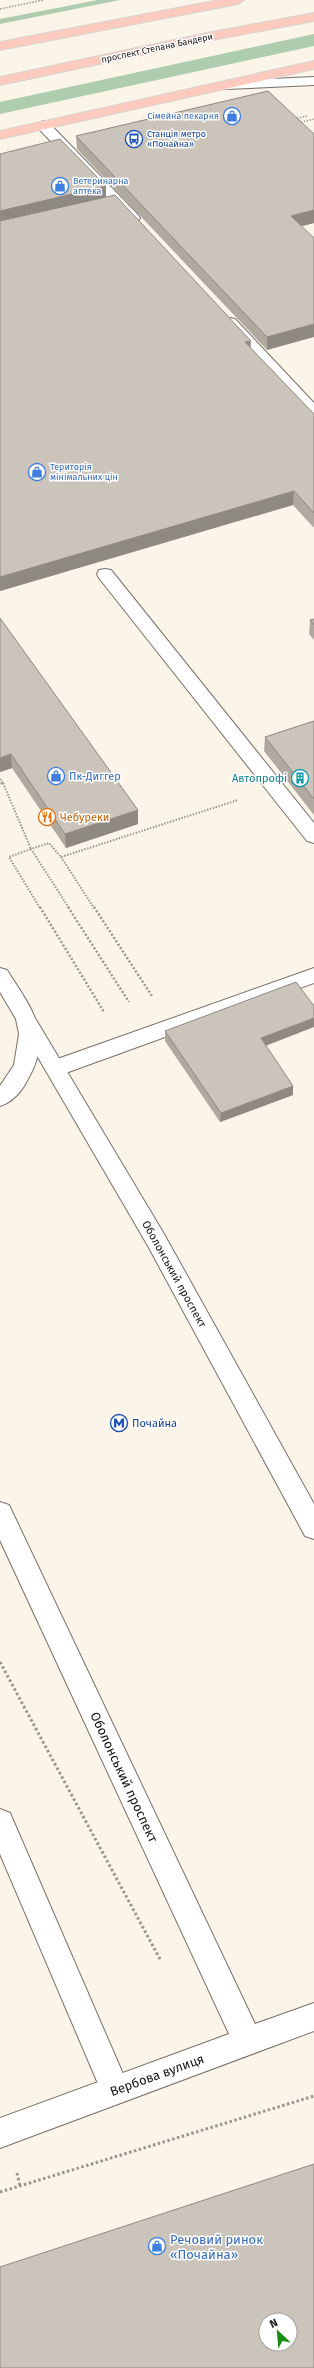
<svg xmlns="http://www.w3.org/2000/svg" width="314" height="2368" font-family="'Fira Sans',sans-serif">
<rect width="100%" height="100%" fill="#fbf4e9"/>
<!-- green -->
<g fill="#aeccae">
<polygon points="98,0 120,0 0,24 0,19"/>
<polygon points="314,34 314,46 0,114 0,102"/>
</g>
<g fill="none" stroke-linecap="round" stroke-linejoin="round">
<!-- lane casing -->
<g stroke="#777168" stroke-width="2">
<g id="lane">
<polygon points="43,121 48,122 138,215 140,218 138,221 128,221 38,128 36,125"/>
<polygon points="230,318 235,319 314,403 314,417 308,415 225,325 223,322"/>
<polygon points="105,569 111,570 314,823 314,843 307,841 99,578 97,574 99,570"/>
<polygon points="314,968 314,983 63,1074 56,1076 49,1074 45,1068 49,1062"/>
<polygon points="0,1809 10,1813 130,2090 125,2100 115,2105 105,2100 0,1854"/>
</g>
</g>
<!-- street casing -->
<g stroke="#777168" stroke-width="2">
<g id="street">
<polygon points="314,77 314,85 226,89 220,85 226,81"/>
<polygon points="28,1015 35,1018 164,1234 314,1504 314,1539 305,1536 148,1246 18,1023 21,1018"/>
<polygon points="0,1502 9,1505 255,2024 314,2003 314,2031 0,2148 0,2118 229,2034 0,1540"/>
</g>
</g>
<!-- secondary casing -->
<g stroke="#777168" stroke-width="2">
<path id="secondary" d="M0,968L7,970C31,1008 54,1034 28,1079C22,1091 13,1102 0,1106V1086L14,1065L19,1034L16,1019L0,992Z"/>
</g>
<!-- primary casing -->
<g stroke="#d5d5d4" stroke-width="2">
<g id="primary">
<polygon points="219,0 244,0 238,4 0,50 0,42"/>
<polygon points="314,13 314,21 207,41 0,85 0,77 207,33"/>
<polygon points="314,61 314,69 0,139 0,131"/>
</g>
</g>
<!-- path-far3 -->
<g stroke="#9a968e" stroke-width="1.5" stroke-dasharray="1.5 1.5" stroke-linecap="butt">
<polyline points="0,9 43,0"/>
<polyline points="294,119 307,116"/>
<polyline points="298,123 314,119"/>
</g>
<!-- path-far2 -->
<g stroke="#9a968e" stroke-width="2" stroke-dasharray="1.5 1.5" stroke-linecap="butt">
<polyline points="0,779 3,783 0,784"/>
<polyline points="3,783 31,849 9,857 40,908"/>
<polyline points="61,857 94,908"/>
<polyline points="69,908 31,849 49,843 61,857 238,800"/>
</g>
<!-- path-far1 -->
<g stroke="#9a968e" stroke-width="2.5" stroke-dasharray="2 2" stroke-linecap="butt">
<polyline points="40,907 104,1012"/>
<polyline points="68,907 129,1002"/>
<polyline points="94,907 152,996"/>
</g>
<!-- path -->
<g stroke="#9a968e" stroke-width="3" stroke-dasharray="2.5 2.5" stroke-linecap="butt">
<polyline points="0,1662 161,1961"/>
<polyline points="17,2173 20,2186"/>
<polyline points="0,2192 314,2096"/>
</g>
<!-- lane -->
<use href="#lane" fill="#fff" fill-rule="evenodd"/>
<!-- street -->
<use href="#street" fill="#fff" fill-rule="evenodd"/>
<!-- secondary -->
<use href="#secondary" fill="#fff" fill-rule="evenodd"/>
<!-- primary -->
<use href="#primary" fill="#fccbbd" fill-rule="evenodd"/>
</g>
<!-- wall -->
<g fill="#afa9a0">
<polygon points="314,134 314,223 302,226 267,350 77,149 76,136"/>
<polygon points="0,154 106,197 314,414 314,528 293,505 0,591"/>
<polygon points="0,618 138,824 66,848 12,768 0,772"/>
<polygon points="314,619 314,640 309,634 310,620"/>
<polygon points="314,721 314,815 264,751 265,737"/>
<polygon points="165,1031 266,1046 293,1086 293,1095 220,1122 165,1041"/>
</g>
<!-- shaded-wall -->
<g fill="#8e8982">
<polygon points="106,186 106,199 0,224 0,211"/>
<polygon points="314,210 314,223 291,229 291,216"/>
<polygon points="314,324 314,337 267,350 267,337"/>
<polygon points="251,341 250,355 245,342"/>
<polygon points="294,491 293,505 0,591 0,577"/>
<polygon points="11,754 12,768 0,772 0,758"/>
<polygon points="138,810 138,824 66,848 65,834"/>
<polygon points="314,1018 314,1027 260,1048 261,1038"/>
<polygon points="293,1086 293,1095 220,1122 221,1113"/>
</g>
<!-- building -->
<g fill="#cbc4ba" stroke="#8e8982" fill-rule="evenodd">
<polygon points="268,91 314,134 314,210 291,216 314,238 314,324 267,337 76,136"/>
<polygon points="60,139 106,186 0,211 0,154"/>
<polygon points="115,195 251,341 245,342 314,414 314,513 294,491 0,577 0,221"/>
<polygon points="0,618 138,810 65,834 11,754 0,758"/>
<polygon points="314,619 314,625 310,620"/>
<polygon points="314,721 314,799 265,737"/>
<polygon points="296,982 314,1006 314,1018 261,1038 293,1086 221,1113 165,1031"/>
<path d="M314,2164V2368H0V2267ZM266,2320H290V2344H266Z"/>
</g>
<!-- icons -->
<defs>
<g id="shop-ring" transform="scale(0.9)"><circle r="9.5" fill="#fff" stroke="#3f7fe0" stroke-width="1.5"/><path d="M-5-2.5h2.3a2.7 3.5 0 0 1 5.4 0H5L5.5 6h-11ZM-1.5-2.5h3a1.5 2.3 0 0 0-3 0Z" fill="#3f7fe0"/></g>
<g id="bus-ring" transform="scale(0.9)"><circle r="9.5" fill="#fff" stroke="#1a4fb4" stroke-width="1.5"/><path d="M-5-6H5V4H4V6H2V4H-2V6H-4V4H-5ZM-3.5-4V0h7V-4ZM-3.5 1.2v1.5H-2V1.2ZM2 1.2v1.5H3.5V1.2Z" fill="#1a4fb4"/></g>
<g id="building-ring" transform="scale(0.9)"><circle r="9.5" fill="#fff" stroke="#0f9aa8" stroke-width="1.5"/><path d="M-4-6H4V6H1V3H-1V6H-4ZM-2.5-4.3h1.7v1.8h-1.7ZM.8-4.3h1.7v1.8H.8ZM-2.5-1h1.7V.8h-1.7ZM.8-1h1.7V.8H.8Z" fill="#0f9aa8"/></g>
<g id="restaurant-ring" transform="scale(0.9)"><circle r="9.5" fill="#fff" stroke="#e8710a" stroke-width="1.5"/><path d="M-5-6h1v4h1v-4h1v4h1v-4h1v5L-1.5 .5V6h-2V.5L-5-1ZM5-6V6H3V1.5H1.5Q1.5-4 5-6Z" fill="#e8710a"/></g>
<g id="metro-ring" transform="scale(0.9)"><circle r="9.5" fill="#fff" stroke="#1a4fb4" stroke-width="1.5"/><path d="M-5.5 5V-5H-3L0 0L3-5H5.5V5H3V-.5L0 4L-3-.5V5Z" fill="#1a4fb4"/></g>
</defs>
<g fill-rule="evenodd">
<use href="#shop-ring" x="232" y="116"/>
<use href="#bus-ring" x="134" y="139"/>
<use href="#shop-ring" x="60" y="186"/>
<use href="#shop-ring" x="37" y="472"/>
<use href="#shop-ring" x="56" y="776"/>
<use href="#building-ring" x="300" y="778"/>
<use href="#restaurant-ring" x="47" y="817"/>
<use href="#metro-ring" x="119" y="1423"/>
<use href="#shop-ring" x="157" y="2246"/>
</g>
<g text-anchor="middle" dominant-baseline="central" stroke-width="3" stroke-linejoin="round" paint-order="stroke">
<!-- far-street labels -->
<g font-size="9" fill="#181612" stroke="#fff">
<text transform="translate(157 48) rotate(-12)">проспект Степана Бандери</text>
</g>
<!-- far-shop labels -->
<g font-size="9" fill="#366cbe" stroke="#fff" text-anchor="start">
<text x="219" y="116" text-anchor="end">Сімейна пекарня</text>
<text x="73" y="181">Ветеринарна<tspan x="73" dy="10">аптека</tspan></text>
<text x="50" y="467">Територія<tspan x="50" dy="10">мінімальних цін</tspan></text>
</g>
<!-- far-transit labels -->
<g font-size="9" fill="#164399" stroke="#fff" text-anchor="start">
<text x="147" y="134">Станція метро<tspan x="147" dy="10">«Почайна»</tspan></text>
</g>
<!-- shop labels -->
<g font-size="11" fill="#366cbe" stroke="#fff" text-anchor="start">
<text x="69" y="776">Пк-Диггер</text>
</g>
<!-- culture labels -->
<g font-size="11" fill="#0d838f" stroke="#fff" text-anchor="end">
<text x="287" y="778">Автопрофі</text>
</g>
<!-- food labels -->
<g font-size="11" fill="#c56008" stroke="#fff" text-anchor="start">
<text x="60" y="817">Чебуреки</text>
</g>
<!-- street labels -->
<g font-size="11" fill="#181612" stroke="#fff">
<text transform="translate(174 1274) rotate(61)">Оболонський проспект</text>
</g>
<!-- transit labels -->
<g font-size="11" fill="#164399" stroke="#fff" text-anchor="start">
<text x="132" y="1423">Почайна</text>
</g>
<!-- near-street labels -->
<g font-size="13" fill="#181612" stroke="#fff">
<text transform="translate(124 1777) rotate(65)">Оболонський проспект</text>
<text transform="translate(157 2075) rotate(-20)">Вербова вулиця</text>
</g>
<!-- near-shop labels -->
<g font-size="13" fill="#366cbe" stroke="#fff" text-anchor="start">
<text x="170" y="2239">Речовий ринок<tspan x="170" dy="15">«Почайна»</tspan></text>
</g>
</g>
<!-- north arrow -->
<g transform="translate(278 2332) rotate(334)"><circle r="19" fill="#ffffff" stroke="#a3a2a0"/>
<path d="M0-3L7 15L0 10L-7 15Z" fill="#1c8d13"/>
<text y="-6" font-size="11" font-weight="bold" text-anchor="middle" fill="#181612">N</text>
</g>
</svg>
